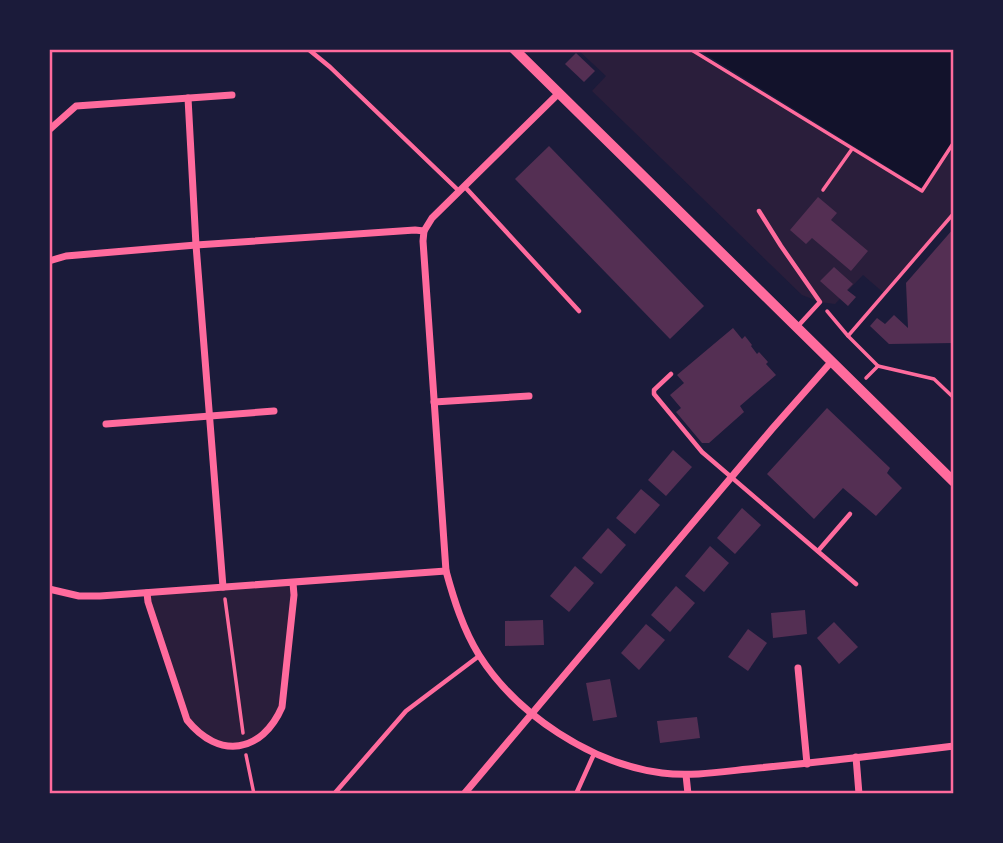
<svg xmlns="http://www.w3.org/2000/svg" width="1003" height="843" font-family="Manrope,sans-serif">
<rect width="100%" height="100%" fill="#1b1b3a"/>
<!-- green -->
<g fill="#2a1e3b">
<polygon points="577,49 690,49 922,191 952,150 954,152 954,213 885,294 863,275 835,304 820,302 802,295 592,91 606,76"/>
<polygon points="293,583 282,707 258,739 222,746 187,720 147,593"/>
</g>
<!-- water -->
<polygon fill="#12122b" points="697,49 954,49 954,140 925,186 920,187"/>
<!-- building -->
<g fill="#542f53">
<polygon points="576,53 595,71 584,82 565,64"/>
<polygon points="549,146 704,306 670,339 515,179"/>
<polygon points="818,197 837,213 831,220 868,251 851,271 812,238 806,244 790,230"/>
<polygon points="954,228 954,296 952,298 954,343 889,344 870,326 877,318 885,324 894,315 908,328 906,283"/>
<polygon points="834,267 853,284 847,290 856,297 848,306 820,281"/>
<polygon points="733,328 742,339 745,336 752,345 751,346 757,354 759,352 768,362 766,364 776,375 740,406 744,412 709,443 702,443 676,412 681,408 670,395 684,383 677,375"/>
<polygon points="827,408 890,468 887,473 902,488 876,516 843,488 814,519 767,474"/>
<polygon points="673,450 692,467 666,496 648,480"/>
<polygon points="641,489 660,505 635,534 616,518"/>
<polygon points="742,508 761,525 735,554 717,538"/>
<polygon points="608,528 626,545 601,574 582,558"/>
<polygon points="710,546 729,563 704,592 685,576"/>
<polygon points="575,566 594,583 569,612 550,596"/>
<polygon points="676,586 695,603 670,632 651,615"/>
<polygon points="805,610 807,634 773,638 771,613"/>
<polygon points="543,620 544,645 505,646 505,621"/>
<polygon points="834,622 858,647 839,664 817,638"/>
<polygon points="646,624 665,640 639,670 621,653"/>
<polygon points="748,629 767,643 748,671 728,657"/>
<polygon points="610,679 617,717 593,721 586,683"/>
<polygon points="697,717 700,738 660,743 657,721"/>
</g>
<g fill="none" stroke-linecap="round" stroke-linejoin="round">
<!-- path -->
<g stroke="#ff6b9d" stroke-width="3.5">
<polyline points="690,49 922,191 954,142"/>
<polyline points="823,190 852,149"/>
<polyline points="827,311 848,336 878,366"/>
<polyline points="848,336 954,213"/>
<polyline points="866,378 878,366 934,379 954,398"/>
<polyline points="225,599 243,733"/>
<polyline points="246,755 254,794"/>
</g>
<!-- service -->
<g stroke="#ff6b9d" stroke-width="4.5">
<polyline points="308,49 330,67 459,191"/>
<polyline points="465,187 579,311"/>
<polyline points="759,211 781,246 820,302 798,326"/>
<polyline points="671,374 654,390 654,394 702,452 856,584"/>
<polyline points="818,551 850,514"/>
<polyline points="334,794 406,711 479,656"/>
<polyline points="576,794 594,754"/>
</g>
<!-- minor -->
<g stroke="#ff6b9d" stroke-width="7">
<path d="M559,93L432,218L424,231L423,241L446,571C454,600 463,629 479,655C517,715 592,764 662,773C693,777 726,771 758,768C823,762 889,754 954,746"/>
<polyline points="188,98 196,245 223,587"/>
<polyline points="49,130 76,106 232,95"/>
<polyline points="49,261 66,256 196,245 415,230 424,231"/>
<polyline points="434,402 529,396"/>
<polyline points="106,424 274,411"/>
<polyline points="49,589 79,596 100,596 446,571"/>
<path d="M147,593L148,602L187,720C219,760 262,753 282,707L294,595L293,583"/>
<polyline points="798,668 807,764"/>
<polyline points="856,757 859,794"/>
<polyline points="686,775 688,794"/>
<polyline points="464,794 772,429 832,361"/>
</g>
<!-- tertiary -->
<polyline stroke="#ff6b9d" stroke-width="10" points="514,49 954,482"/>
</g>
<!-- border -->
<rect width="1003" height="843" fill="none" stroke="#1b1b3a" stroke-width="102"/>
<rect x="51" y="51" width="901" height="741" fill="none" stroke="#ff6b9d" stroke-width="2.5"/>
</svg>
